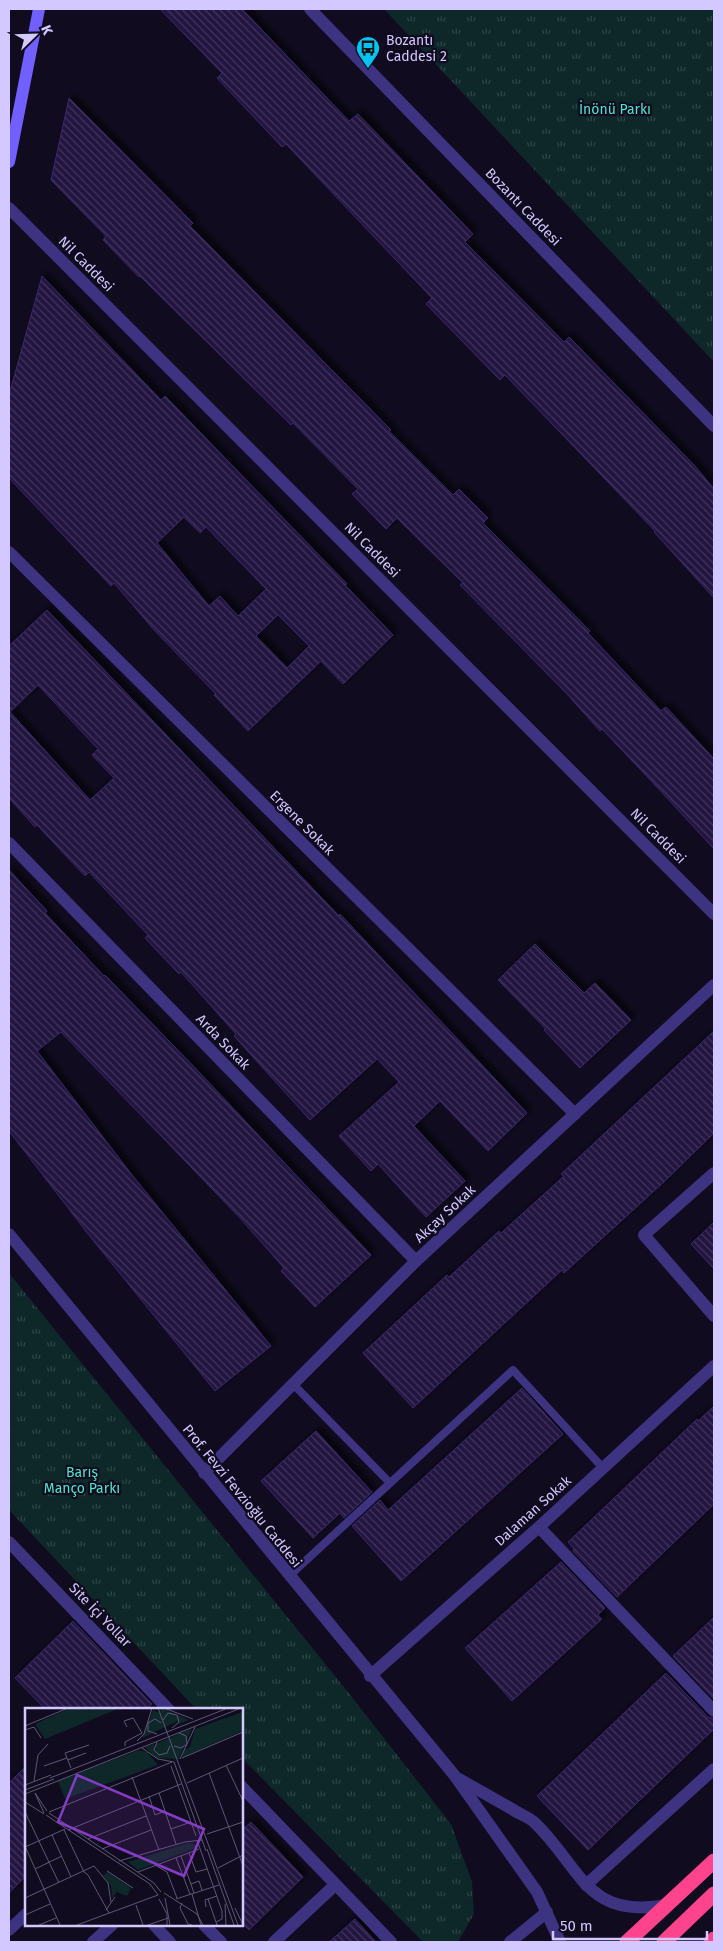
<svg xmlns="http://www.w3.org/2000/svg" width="723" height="1951" font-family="'Fira Sans',sans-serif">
<defs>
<pattern id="park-tufts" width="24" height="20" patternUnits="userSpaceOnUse" patternTransform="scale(1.25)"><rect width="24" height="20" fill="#0e2729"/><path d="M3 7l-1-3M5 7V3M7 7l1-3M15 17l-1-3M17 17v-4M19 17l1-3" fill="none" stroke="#304549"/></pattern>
<pattern id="building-back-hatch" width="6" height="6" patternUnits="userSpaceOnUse" patternTransform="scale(1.25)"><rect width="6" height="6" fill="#221640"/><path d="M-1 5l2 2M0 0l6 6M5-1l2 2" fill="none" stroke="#41365d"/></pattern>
<filter id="shadow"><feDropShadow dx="4.5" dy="-4.5" stdDeviation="2.5" flood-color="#0009"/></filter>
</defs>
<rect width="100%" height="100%" fill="#100b1e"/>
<!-- park -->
<g fill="url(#park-tufts)">
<polygon points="384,9 714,9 714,362"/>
<polygon points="9,1273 348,1692 451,1824 472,1882 474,1914 458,1942 423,1942 241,1757 241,1710 197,1710 9,1510"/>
</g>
<!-- building -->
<g fill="url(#building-back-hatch)" stroke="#3b276d" fill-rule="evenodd" filter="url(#shadow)">
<polygon points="160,9 242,9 349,121 358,114 473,234 465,242 564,342 569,337 695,466 714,489 714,598 654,532 655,531 505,375 500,380 426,304 432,298 286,144 282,147 217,78 222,73"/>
<polygon points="69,98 193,223 190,226 391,430 389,431 453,495 459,489 488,518 483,523 590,631 588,633 661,711 666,707 714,759 714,849 655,785 602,729 600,731 567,694 460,585 463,583 397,518 386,529 352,494 358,489 293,423 291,425 140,276 139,277 103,240 106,236 51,180"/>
<path d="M42,276L161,400L165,396L347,584L345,585L393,635L343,684L321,661L248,731L214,695L216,694L154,630L114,583L111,586L9,478V395ZM184,517L200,533L206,527L266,589L238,616L220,596L209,606L157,543ZM278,615L309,646L287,668L256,636Z"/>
<path d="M47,610L339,916L340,914L527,1113L488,1151L440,1101L414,1126L465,1181L426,1217L378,1164L371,1171L339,1136L399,1082L377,1059L310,1120L234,1036L236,1034L181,972L179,974L145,938L148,935L89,872L85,876L37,825L35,827L9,798V646ZM38,685L98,749L92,755L114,778L90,800L10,712Z"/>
<polygon points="9,870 47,911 45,913 104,976 105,975 199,1072 371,1255 315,1307 281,1271 284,1268 240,1218 61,1032 37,1051 132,1175 271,1346 215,1391 88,1234 9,1131"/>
<polygon points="535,944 584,993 595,983 631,1020 580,1068 544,1030 546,1029 498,980"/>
<polygon points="714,1031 714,1133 665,1181 564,1273 562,1270 413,1408 363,1353 447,1275 449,1277 499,1231 501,1233 564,1176 561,1174"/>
<polygon points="714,1222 714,1269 691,1244"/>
<polygon points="522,1388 563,1434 401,1581 352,1526 380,1500 388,1510"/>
<polygon points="714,1406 714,1504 617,1597 573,1551 574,1549 568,1542 697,1419 698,1421"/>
<polygon points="316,1431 372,1492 344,1518 340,1513 313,1538 261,1481"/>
<polygon points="561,1562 605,1608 598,1615 602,1619 512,1701 465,1648"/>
<polygon points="714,1617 714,1699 673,1656"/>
<polygon points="73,1621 152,1704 146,1710 46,1710 15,1678"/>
<polygon points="666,1673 708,1717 714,1719 714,1729 588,1850 537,1796"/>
<polygon points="26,1766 26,1876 9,1893 9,1783"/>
<polygon points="251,1822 303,1877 249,1930 241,1922 241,1831"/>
<polygon points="355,1919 376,1942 329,1942"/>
</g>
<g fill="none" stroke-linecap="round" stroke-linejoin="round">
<!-- lane -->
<g stroke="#3d3380" stroke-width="8">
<polyline points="293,1384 390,1483"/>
<polyline points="289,1576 513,1370 603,1468"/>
</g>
<!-- street -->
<g stroke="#3d3380" stroke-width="12">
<polyline points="310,9 714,426"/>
<polyline points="9,208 714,914"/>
<polyline points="9,552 575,1114"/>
<polyline points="9,843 416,1261"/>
<polyline points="714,1173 644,1235 714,1316"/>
<polyline points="9,1234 455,1776 537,1892 560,1942"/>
<polyline points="204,1473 416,1261 714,985"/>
<polyline points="539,1527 714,1711"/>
<polyline points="9,1542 169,1710"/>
<polyline points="370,1676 539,1527 714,1366"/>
<path d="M459,1779C477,1789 494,1799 512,1809C519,1814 529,1817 535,1823C581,1867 586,1920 667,1905"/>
<polyline points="241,1786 391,1942"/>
<polyline points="586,1885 714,1769"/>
<polyline points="154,1925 170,1942"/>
<polyline points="204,1925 221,1942"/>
<polyline points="9,1930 26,1914"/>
<polyline points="93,1942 112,1925"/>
<polyline points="274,1942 335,1885"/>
<polyline points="510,1942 547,1912"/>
</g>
<!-- secondary -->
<polyline stroke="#725fff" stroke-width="12" points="9,162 39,9"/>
<!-- highway -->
<g stroke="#ff438c" stroke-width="15">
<polyline points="627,1942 714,1861"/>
<polyline points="664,1942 714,1894"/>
<polyline points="711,1942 714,1939"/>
</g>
</g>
<!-- icons -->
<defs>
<g id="bus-pin" transform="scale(1.25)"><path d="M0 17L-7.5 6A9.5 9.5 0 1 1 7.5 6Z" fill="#00c5f3" stroke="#100b1e"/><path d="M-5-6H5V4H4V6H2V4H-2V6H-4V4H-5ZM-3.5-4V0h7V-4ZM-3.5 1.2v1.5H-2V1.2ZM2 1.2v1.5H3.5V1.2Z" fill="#111"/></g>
</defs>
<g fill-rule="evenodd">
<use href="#bus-pin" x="368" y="48"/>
</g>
<g text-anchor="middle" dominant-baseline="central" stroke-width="4.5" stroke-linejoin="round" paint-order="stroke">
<!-- poi labels -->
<g font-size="14" fill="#d3c8ff" stroke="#100b1e" text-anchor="start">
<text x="386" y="40">Bozantı<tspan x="386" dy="16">Caddesi 2</tspan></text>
</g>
<!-- park labels -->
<g font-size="14" fill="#4fe4cc" stroke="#100b1e">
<text x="615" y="109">İnönü Parkı</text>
<text x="82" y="1472">Barış<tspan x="82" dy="16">Manço Parkı</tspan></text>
</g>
<!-- street labels -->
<g font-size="14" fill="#d3c8ff" stroke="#100b1e">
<text transform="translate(523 207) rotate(46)">Bozantı Caddesi</text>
<text transform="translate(86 264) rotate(45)">Nil Caddesi</text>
<text transform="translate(372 550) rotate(45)">Nil Caddesi</text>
<text transform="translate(302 823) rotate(45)">Ergene Sokak</text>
<text transform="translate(658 836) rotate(45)">Nil Caddesi</text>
<text transform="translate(223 1042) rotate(46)">Arda Sokak</text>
<text transform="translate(445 1214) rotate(-43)">Akçay Sokak</text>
<text transform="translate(242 1496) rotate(51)">Prof. Fevzi Fevzioğlu Caddesi</text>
<text transform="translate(533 1511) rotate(-42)">Dalaman Sokak</text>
<text transform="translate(100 1615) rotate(46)">Site İçi Yollar</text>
</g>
</g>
<!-- overview -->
<g transform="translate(25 1708)">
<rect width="218" height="218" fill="#100b1e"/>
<path d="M137,0L164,12L154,16L153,13L117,30L128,2L134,5ZM167,20L154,51L131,50L120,39L129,36L131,44V36Z" fill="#0e2729"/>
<path d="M45,0H95L20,31L10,16ZM217,4V23L158,49V43L165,39L170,21ZM114,42L122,44L133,57L40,91L33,73ZM163,135L170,136L171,140L113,162L103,154ZM82,164L106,180L102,188L92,184L87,190L86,178L78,168Z" fill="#0e2729"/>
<path fill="none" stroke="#5e5778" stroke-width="1" d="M133,0L213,217M139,0L168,11M138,12L143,5L152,7L154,14L147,20M0,18L43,0M0,22L9,19L16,30M132,26L123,23V15L130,11L136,15M112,33L119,26L127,0M132,34L129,42L134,47L142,45L145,38M100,38V34L117,25L108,10L99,13L102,19M149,38L156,40L162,36L161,28L154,25M117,40L133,51L149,54L181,143M157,50L218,24M155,51L170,19M43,52L61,45M201,57L218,93M19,58L42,50M146,58L171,128M46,60L40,45L64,37M184,65L218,158M107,69L134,142M25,70L203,0M9,73L13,47L23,36M162,75L218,50M0,77L26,67M0,82L29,71M134,85L151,136M0,86L216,0M124,88L130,107L140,103M0,94L19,106M0,104L34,175M24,104L147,54M19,105L10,85L22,103M24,105L129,175L136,184M21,107L125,176L133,187M146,121L166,114M39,122L59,164L63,167L84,205M43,122L156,76M182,126L218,114M27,127L46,169M63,131L121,108M172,132L197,203V211L191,214M0,138L35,217M0,139L40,121M77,141L126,122M182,141L209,217M164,145L171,164L182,161M156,148L169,185M151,150L165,186M94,153L160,134L177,132M130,157L142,164L152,190M193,160L218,147M10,161L37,148M82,163L108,180M113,164L174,141M166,176L174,173L177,182M139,185L172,206L178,217M167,186L176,217M0,190L69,158L83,175L86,194M140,190L145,217M134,191L142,206V217M151,191L194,177M183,191L192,217M157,195L155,200L163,216L167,217M200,196L201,217M111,197L118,217M181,199L180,192L192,188M210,200L218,217M81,202L90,189M0,207L25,196M14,217L31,210M52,217L133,187M123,217L143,210"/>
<path fill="#843cc5" fill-opacity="0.15" stroke="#843cc5" stroke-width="2.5" d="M52,67L179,121L159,168L33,114Z"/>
<rect width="218" height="218" fill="none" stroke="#d3c8ff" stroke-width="2.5"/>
</g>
<!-- border -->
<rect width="723" height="1951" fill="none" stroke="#d3c8ff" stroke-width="20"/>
<!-- north arrow -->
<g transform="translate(35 35) rotate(67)" stroke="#100b1e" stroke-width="4" paint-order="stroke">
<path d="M0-4L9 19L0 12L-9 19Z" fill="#d3c8ff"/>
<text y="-8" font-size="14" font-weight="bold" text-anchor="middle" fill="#d3c8ff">K</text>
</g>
<!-- scale -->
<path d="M553 1931v8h154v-8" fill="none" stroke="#d3c8ff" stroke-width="2.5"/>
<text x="560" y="1931" font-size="15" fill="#d3c8ff" stroke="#100b1e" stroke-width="4" paint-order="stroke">50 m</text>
</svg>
